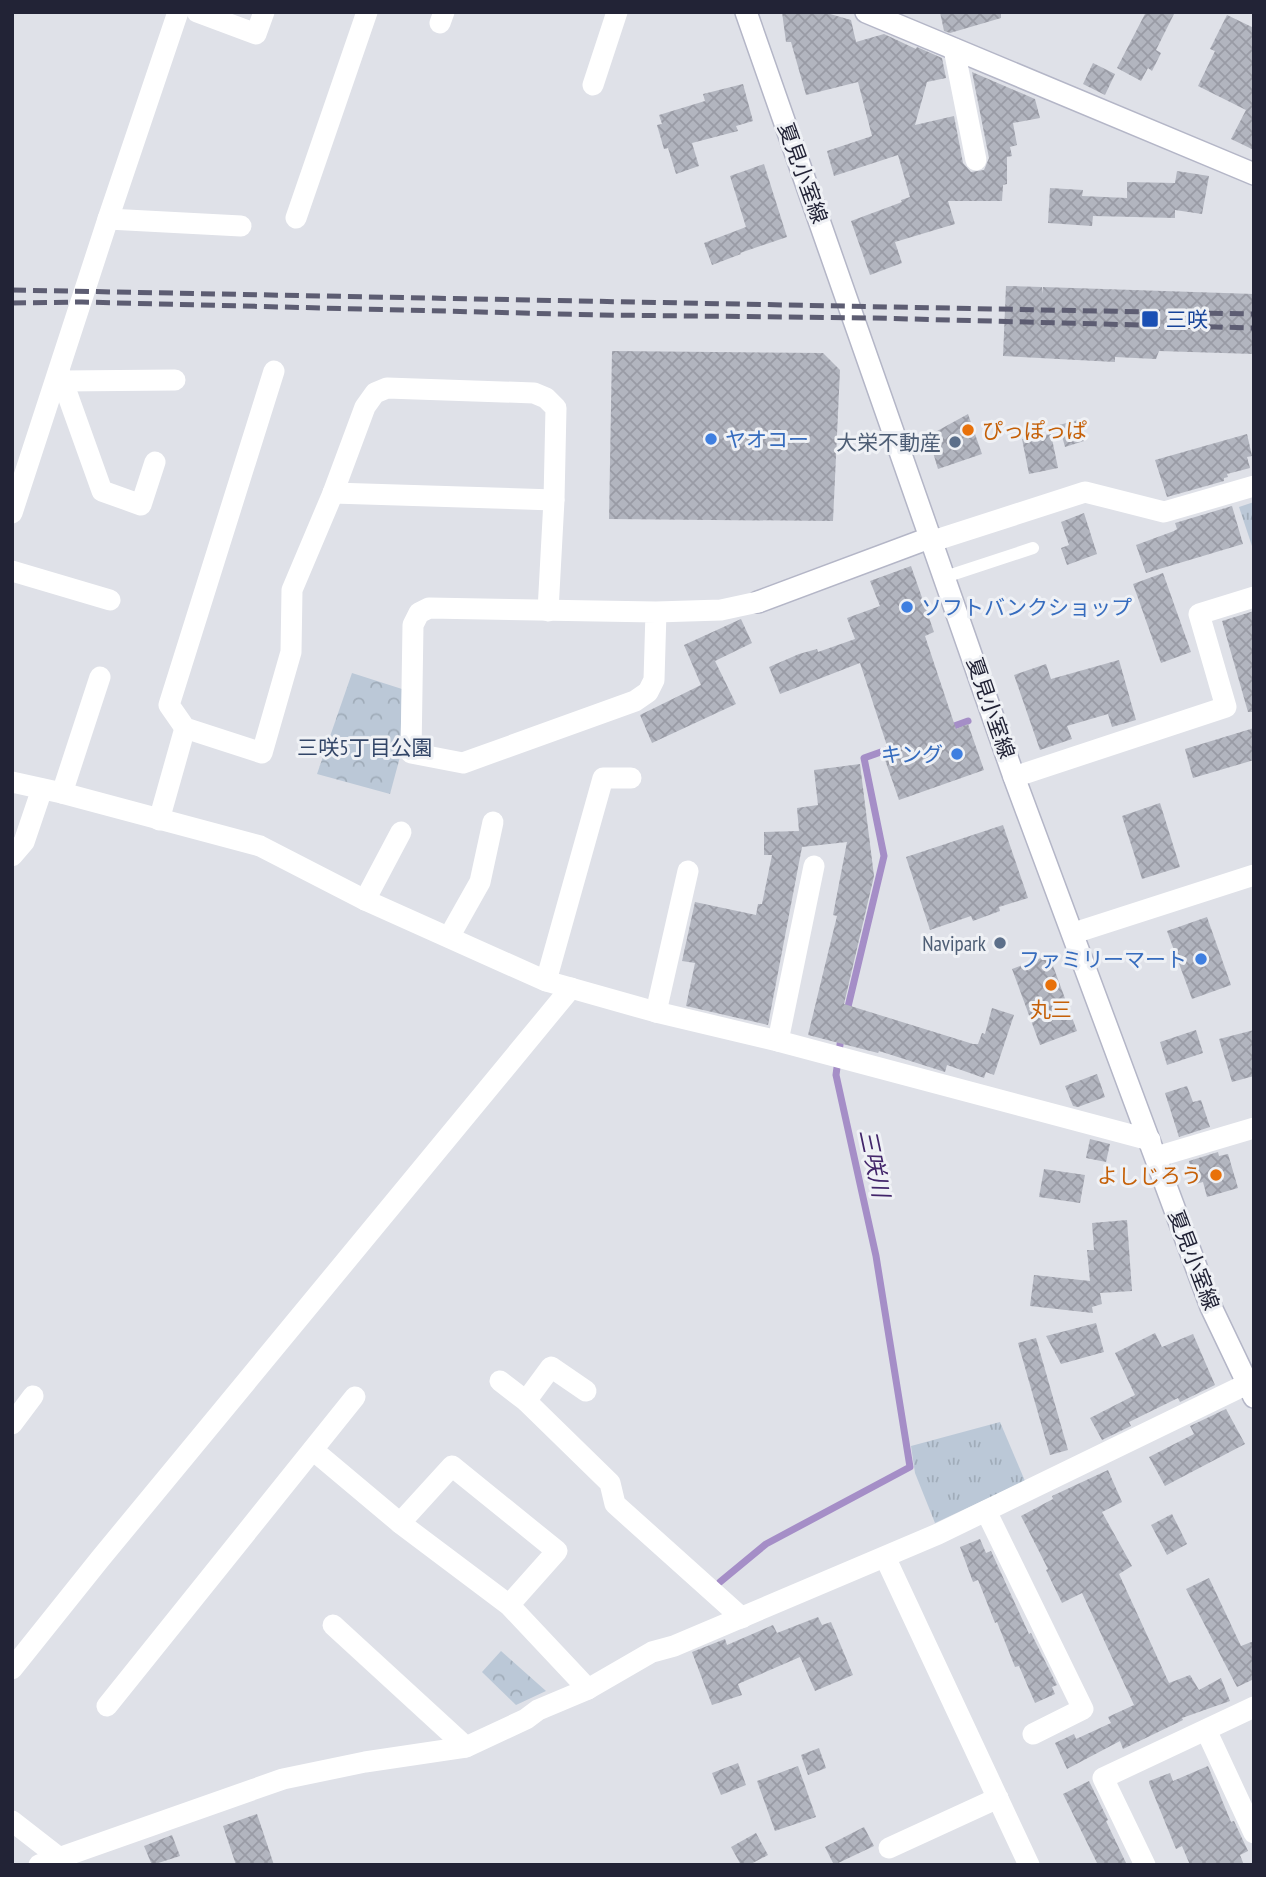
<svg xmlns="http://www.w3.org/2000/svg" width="1266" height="1877" font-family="'PT Sans Narrow','Noto Sans JP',sans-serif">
<defs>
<pattern id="grass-tufts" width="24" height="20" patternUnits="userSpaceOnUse" patternTransform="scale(1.75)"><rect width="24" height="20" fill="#bbc8d7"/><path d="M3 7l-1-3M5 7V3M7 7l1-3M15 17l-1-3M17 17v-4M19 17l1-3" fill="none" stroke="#a0acb9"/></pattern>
<pattern id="park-crowns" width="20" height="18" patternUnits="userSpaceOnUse" patternTransform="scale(1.75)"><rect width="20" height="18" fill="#bbc8d7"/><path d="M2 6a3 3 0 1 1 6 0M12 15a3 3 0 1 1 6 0" fill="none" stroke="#a0acb9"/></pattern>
<pattern id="building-cross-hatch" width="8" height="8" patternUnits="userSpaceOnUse" patternTransform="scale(1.75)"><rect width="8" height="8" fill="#b2b5bf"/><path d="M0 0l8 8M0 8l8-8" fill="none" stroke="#999ba5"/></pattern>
</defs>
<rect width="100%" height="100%" fill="#dfe1e8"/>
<!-- grass -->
<g fill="url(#grass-tufts)">
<polygon points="1254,502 1254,546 1252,546 1239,507"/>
<polygon points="1000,1422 1025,1481 935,1523 915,1473 911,1446"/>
</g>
<!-- park -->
<g fill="url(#park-crowns)">
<polygon points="352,673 402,689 400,757 390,794 317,774"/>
<polygon points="501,1651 546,1691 516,1705 482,1672"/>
</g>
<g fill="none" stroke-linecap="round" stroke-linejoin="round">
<!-- stream -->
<g stroke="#a58ec7" stroke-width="7">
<polyline points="946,729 968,721"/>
<polyline points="847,1011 884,856 864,758 895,747"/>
<polyline points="720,1582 766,1544 910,1467 876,1256 836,1075 841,1037"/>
</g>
</g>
<!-- building -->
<g fill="url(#building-cross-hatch)">
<polygon points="782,12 823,12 851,20 856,42 884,34 916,49 917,47 942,58 946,78 927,82 915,125 954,116 963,163 971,172 984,170 989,158 972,72 1035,99 1040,118 1013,123 1017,145 1010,147 1012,156 1007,157 1007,184 1003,185 1002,201 948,201 955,224 895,242 902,263 870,275 851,221 902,202 901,200 910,197 898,155 834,176 827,151 872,136 858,82 806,95 791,42 786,42"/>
<polygon points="940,12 1001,12 1001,18 950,33 944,31"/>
<polygon points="1146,12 1175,12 1156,50 1161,53 1152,71 1148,68 1141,81 1117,68"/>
<polygon points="1227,15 1254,28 1254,150 1231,139 1246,110 1198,86 1215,51 1210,49"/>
<polygon points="1093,63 1115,74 1105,95 1083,84"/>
<polygon points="743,84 753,121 736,126 738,131 692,143 699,166 676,174 668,148 664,149 657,125 662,124 659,115 705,101 703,94"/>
<polygon points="764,164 787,237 740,253 741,254 712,265 704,243 746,227 730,176"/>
<polygon points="1177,171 1209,176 1202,214 1175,210 1175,218 1093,216 1092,226 1048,223 1050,188 1083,190 1082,196 1127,198 1127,182 1175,183"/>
<polygon points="1006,286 1042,287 1043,294 1043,287 1254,294 1254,354 1159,351 1156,359 1115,357 1115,362 1003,356"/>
<polygon points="612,351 823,353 840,370 833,521 609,519"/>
<polygon points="968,414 982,454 938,469 928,436"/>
<polygon points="1078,420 1084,441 1065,447 1059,425"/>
<polygon points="1051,434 1058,468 1029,474 1022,439"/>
<polygon points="1247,434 1252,456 1247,457 1250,468 1227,474 1228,477 1224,478 1224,481 1167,497 1155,460"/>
<polygon points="1232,506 1243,544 1146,573 1136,545 1174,531 1177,529 1175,523"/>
<polygon points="1084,513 1097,554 1067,565 1061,548 1069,545 1061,522"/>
<polygon points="911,566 934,632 925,636 956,729 968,724 984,770 899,800 883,754 889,752 860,663 780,694 769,667 799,654 817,649 818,652 855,639 847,618 880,606 870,581"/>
<polygon points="1163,573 1191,652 1161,663 1133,584"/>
<polygon points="1254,611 1254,712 1248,712 1222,621"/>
<polygon points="741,619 752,643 715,661 736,704 652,743 640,715 701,685 684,645"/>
<polygon points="1119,660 1136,720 1112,727 1108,714 1067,726 1072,739 1040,750 1014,675 1046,664 1051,679"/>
<polygon points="1254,728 1254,760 1193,778 1185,749"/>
<polygon points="860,764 874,876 844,1004 973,1044 978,1044 982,1033 985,1034 992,1008 1014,1015 994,1075 986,1072 984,1078 947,1065 945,1072 879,1051 878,1053 808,1035 837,916 833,915 847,842 802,847 768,1025 686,1006 695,963 682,961 695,902 756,915 758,904 762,904 772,855 764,855 764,832 799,831 797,808 818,805 814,770"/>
<polygon points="1160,803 1180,867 1142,879 1122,816"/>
<polygon points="1003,825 1028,898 999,907 1000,911 973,921 971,916 930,930 906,857"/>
<polygon points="1207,917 1231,985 1192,999 1167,931"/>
<polygon points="1049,955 1077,1031 1040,1045 1012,969"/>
<polygon points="1196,1030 1203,1053 1167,1065 1160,1042"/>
<polygon points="1254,1030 1254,1076 1232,1082 1219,1039"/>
<polygon points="1097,1074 1105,1097 1078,1107 1073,1106 1065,1086"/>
<polygon points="1187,1086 1193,1102 1201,1100 1210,1127 1179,1137 1165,1093"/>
<polygon points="1090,1139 1110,1144 1106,1162 1086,1158"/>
<polygon points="1218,1152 1219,1156 1228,1154 1238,1188 1207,1197 1203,1182 1195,1184 1189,1161"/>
<polygon points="1044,1169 1085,1175 1080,1203 1039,1197"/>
<polygon points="1127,1220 1132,1291 1100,1293 1102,1304 1092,1307 1093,1313 1030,1306 1034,1275 1090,1281 1087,1250 1094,1250 1092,1223"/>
<polygon points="1096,1323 1104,1352 1061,1364 1046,1336"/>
<polygon points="1155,1333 1162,1347 1193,1334 1215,1385 1180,1402 1178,1398 1129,1422 1131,1426 1102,1440 1090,1418 1135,1395 1115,1353"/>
<polygon points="1036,1338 1068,1450 1050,1455 1018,1343"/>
<polygon points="1226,1409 1245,1444 1165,1486 1149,1457 1194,1434 1190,1426"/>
<polygon points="1108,1470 1122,1502 1102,1512 1132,1566 1119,1574 1169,1683 1190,1675 1199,1690 1221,1678 1230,1701 1182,1718 1183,1720 1123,1749 1120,1741 1067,1769 1055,1743 1074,1734 1076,1739 1111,1723 1108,1717 1134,1705 1082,1593 1062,1603 1046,1570 1048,1569 1021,1516 1053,1499 1052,1496"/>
<polygon points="1172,1514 1187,1544 1167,1555 1151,1525"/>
<polygon points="980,1539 986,1553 991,1551 1029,1634 1031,1633 1057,1685 1052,1687 1055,1694 1035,1703 1019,1666 1015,1667 997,1622 995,1623 978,1580 973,1582 960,1547"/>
<polygon points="1209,1578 1241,1646 1254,1641 1254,1679 1237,1687 1186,1589"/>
<polygon points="818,1617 822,1625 831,1622 853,1675 815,1691 800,1657 738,1684 742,1695 712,1705 692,1652 725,1639 727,1645 773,1625 777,1633"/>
<polygon points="819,1748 826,1768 808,1775 801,1755"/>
<polygon points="738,1763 746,1785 721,1795 712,1773"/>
<polygon points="798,1766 816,1817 775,1831 757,1781"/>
<polygon points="1208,1766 1231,1822 1234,1821 1248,1851 1240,1855 1244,1865 1190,1865 1182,1846 1176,1849 1149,1783 1149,1781 1170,1773 1173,1781"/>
<polygon points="1089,1781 1108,1820 1106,1821 1127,1865 1098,1865 1063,1794"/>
<polygon points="257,1814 274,1865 236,1865 223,1826"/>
<polygon points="864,1827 874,1846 834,1865 825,1847"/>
<polygon points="756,1833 768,1855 749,1865 741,1865 731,1847"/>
<polygon points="172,1835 180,1856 152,1865 144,1846"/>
</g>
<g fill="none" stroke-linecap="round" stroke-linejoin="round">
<!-- secondary casing -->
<g stroke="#b4b6c7" stroke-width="24">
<g id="secondary">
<polyline points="746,12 1014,777 1211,1307 1254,1397"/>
<polyline points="866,12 1254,174"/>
<polyline points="758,602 932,537"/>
</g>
</g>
<!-- lane -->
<polyline stroke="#fff" stroke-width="12" points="945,577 1033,548"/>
<!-- street -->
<g stroke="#fff" stroke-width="21">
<polyline points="197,12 256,34 264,12"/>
<polyline points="440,23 444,12"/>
<polyline points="954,49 976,160"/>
<polyline points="593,85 617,12"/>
<polyline points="296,218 367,12"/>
<polyline points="108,219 241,226"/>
<polyline points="59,371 102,491 141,505 155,462"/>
<polyline points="274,371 169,705 185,728 262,753 291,652 292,590 333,493 365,407 375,393 387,388 534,393 546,398 556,408 554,500 548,611"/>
<polyline points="63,381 175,380"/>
<polyline points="333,493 554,500"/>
<polyline points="12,513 108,219 178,12"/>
<polyline points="933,541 1085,492 1164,512 1254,486"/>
<polyline points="12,571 110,600"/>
<polyline points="656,612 654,680 648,692 635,701 463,763 411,753 413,625 419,613 429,608 656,612 721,610 758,602"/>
<polyline points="1014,777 1226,707 1199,614 1254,597"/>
<polyline points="12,782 62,793 260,846 365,900 546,981 656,1012 778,1041 1150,1140"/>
<polyline points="62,793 100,677"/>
<polyline points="159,820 185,728"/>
<polyline points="12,856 24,842 42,789"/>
<polyline points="365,900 401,832"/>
<polyline points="1074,933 1254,875"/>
<polyline points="449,937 480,882 493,822"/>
<polyline points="546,981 603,778 631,778"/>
<polyline points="656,1012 688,871"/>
<polyline points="778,1041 814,866"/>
<polyline points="1156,1157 1254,1128"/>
<polyline points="500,1381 526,1401 610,1483 615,1504 742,1618"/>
<polyline points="526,1401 551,1367 586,1391"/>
<polyline points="12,1424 33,1396"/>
<polyline points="313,1450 400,1523 509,1605 588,1689"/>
<polyline points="986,1511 1083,1709 1033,1734"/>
<polyline points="400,1523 452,1466 557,1551 509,1605"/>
<polyline points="885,1557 1029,1865"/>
<polyline points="333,1625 466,1747"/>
<polyline points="12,1669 100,1559 571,988"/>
<polyline points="107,1706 355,1397"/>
<polyline points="1206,1730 1254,1833"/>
<polyline points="12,1821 66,1863"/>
<polyline points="889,1848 998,1798"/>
<polyline points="39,1865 283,1779 365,1762 466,1747 526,1719 538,1710 588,1689 652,1652 674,1646 938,1534 1247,1384"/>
<polyline points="1145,1865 1103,1778 1254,1707"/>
</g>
<!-- secondary -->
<use href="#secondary" stroke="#fff" stroke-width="21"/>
<!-- rail -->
<g stroke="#5d5d72" stroke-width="5" stroke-dasharray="14 7" stroke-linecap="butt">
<polyline points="12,290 1254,314"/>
<polyline points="12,303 82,302 601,315 874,318 1254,328"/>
</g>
</g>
<!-- markers -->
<rect fill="#1a4fb4" stroke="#eff1f5" stroke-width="2.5" x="1141" y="310" width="18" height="18" rx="3.5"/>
<g fill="#e8710a" stroke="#eff1f5" stroke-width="2.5">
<circle cx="968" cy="430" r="7"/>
<circle cx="1051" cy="985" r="7"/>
<circle cx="1216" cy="1175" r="7"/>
</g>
<g fill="#3f7fe0" stroke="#eff1f5" stroke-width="2.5">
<circle cx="711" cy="439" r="7"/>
<circle cx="907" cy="607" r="7"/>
<circle cx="957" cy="754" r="7"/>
<circle cx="1201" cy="959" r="7"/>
</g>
<g fill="#5c6f8a" stroke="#eff1f5" stroke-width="2.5">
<circle cx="955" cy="442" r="7"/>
<circle cx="1000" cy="943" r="7"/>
</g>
<g text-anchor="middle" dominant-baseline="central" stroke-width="6" stroke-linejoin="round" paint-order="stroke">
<!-- street labels -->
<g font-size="21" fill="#222336" stroke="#eff1f5">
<text transform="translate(803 173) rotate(70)">夏見小室線</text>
<text transform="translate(991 708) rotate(71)">夏見小室線</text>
<text transform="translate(1194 1260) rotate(69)">夏見小室線</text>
</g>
<!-- transit labels -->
<g font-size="21" fill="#164399" stroke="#eff1f5" text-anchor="start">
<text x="1166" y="319">三咲</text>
</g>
<!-- food labels -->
<g font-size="21" fill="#c56008" stroke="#eff1f5" text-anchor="start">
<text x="982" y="430">ぴっぽっぱ</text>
<text x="1051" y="1009" text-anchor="middle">丸三</text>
<text x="1202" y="1175" text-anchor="end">よしじろう</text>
</g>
<!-- shop labels -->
<g font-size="21" fill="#366cbe" stroke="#eff1f5" text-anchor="start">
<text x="725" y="439">ヤオコー</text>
<text x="921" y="607">ソフトバンクショップ</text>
<text x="943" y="754" text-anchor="end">キング</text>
<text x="1187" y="959" text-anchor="end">ファミリーマート</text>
</g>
<!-- service labels -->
<g font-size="21" fill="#4e5e75" stroke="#eff1f5" text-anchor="end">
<text x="941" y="442">大栄不動産</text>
<text x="986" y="943">Navipark</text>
</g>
<!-- park labels -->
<g font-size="21" fill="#324567" stroke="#eff1f5">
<text x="365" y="747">三咲5丁目公園</text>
</g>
<!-- water labels -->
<g font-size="23" font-style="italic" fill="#42256a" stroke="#eff1f5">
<text transform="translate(875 1163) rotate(78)">三咲川</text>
</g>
</g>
<!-- border -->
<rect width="1266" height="1877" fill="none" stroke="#222336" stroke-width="28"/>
</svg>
